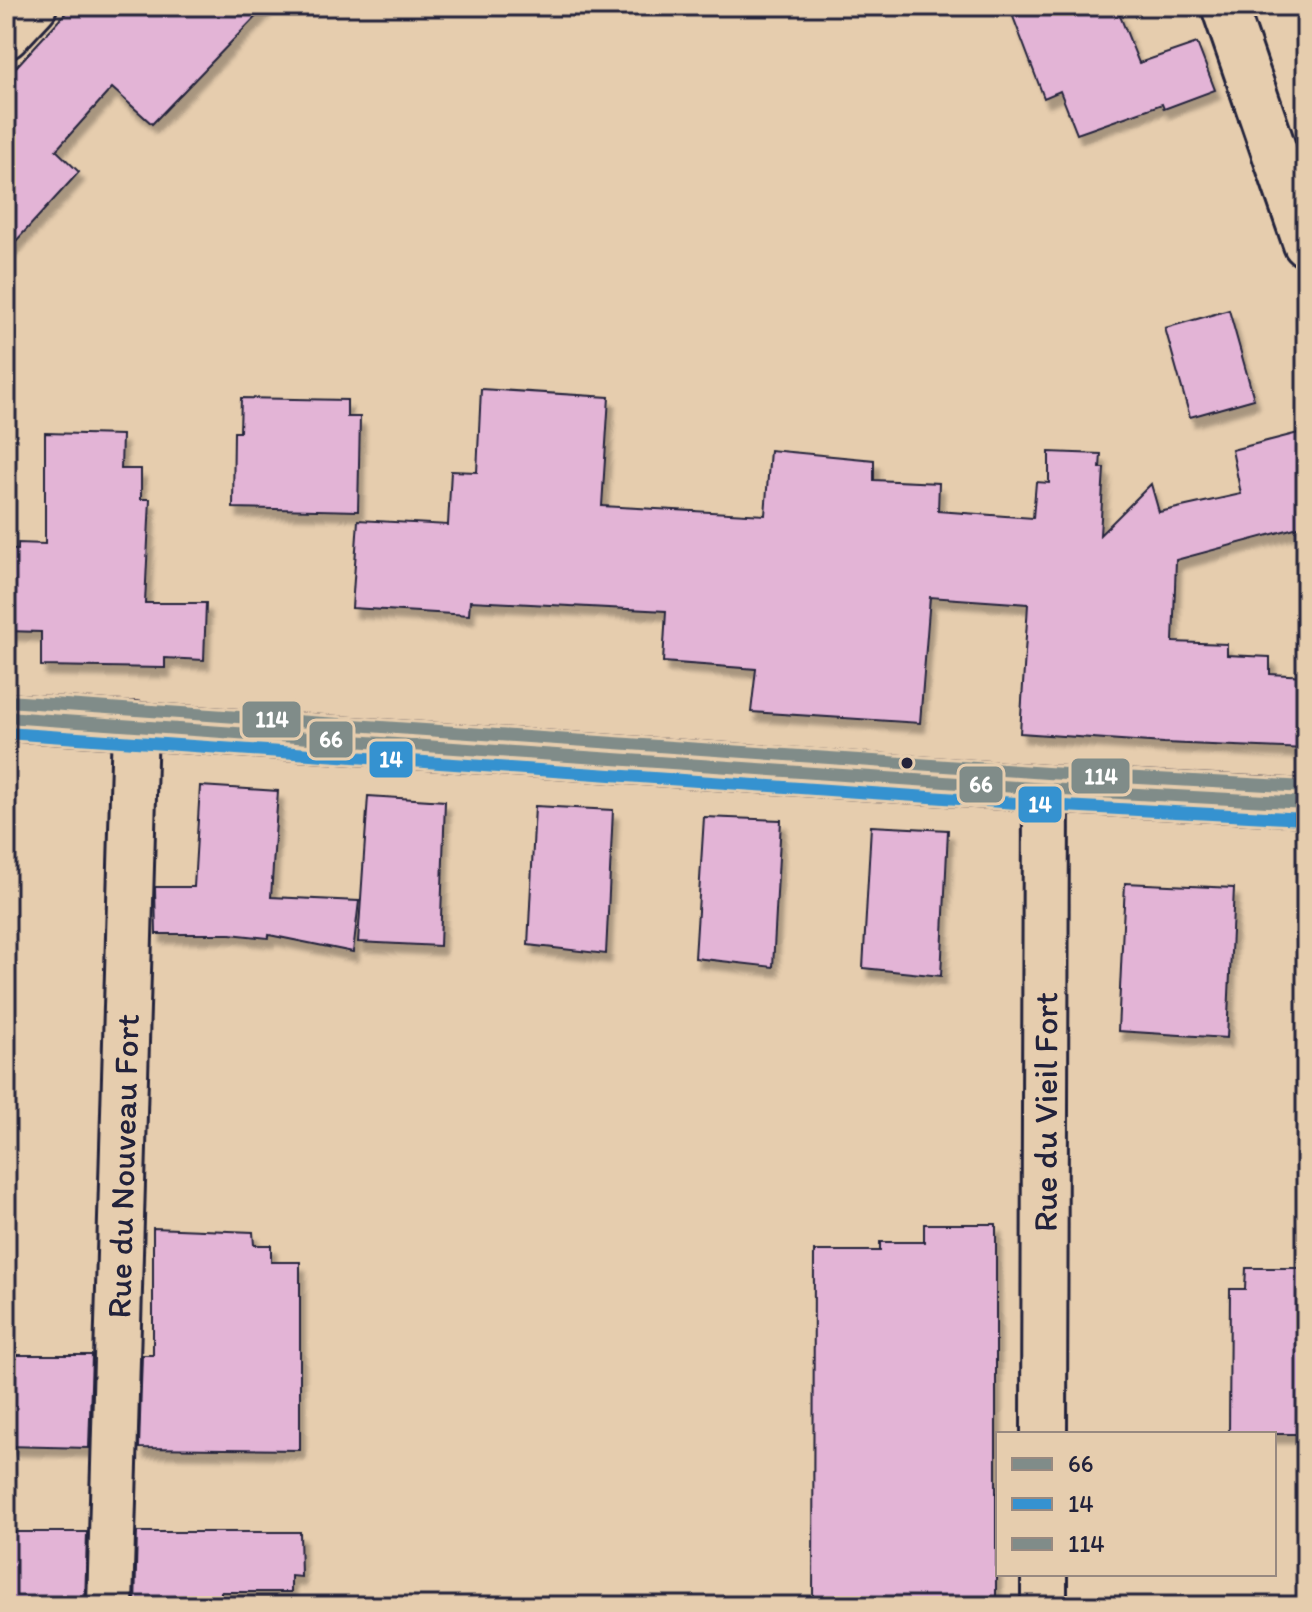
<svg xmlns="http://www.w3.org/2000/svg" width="1312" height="1612" font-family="Itim,sans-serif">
<defs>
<filter id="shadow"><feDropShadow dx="5" dy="9" stdDeviation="2" flood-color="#0004"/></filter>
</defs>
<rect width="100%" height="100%" fill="#e6cdae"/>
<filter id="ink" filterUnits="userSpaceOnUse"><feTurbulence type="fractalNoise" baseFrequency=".0125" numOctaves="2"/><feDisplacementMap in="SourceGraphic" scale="16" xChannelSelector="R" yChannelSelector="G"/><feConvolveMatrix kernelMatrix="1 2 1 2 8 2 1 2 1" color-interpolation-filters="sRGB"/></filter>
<g filter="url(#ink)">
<!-- building -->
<g fill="#e3b4d6" stroke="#22223b" stroke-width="2" filter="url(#shadow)">
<polygon points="72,6 266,6 152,124 112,88 56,150 79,172 6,252 6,78"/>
<polygon points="1009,6 1116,6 1139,63 1197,43 1215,90 1164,109 1162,104 1077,134 1060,91 1044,98"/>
<polygon points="1229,310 1254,399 1190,417 1165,328"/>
<polygon points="481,389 609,397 602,506 765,515 770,450 874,460 874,480 939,483 938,511 1033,518 1036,482 1049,483 1049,452 1101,454 1100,468 1104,468 1100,535 1151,484 1159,512 1241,494 1232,450 1306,431 1306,525 1176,560 1173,642 1227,644 1227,655 1270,657 1270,674 1306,676 1306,749 1164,743 1020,733 1028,604 930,597 920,723 751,712 756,669 663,662 666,611 470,601 469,615 352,608 358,520 448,525 451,471 477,472"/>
<polygon points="241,398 347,400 347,417 360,417 358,511 233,508 234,432 240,432"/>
<polygon points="45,433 122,435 121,469 141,469 141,499 150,499 145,603 206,603 204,660 165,658 165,668 41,666 41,632 6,631 6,549 18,550 18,543 45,544"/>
<polygon points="200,786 278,791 271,897 359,901 353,952 269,935 268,938 230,934 156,934 155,887 194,887"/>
<polygon points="368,796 445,801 440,946 358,942"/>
<polygon points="535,806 613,810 606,954 528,945"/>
<polygon points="704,817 781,820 773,967 695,958"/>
<polygon points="871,826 948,830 941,976 863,968"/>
<polygon points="1125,883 1234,888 1227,1038 1118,1031"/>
<polygon points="924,1224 996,1224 996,1606 813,1606 814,1251 880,1251 880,1242 924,1242"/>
<polygon points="153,1228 253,1232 254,1245 271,1245 271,1262 300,1262 300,1450 139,1448 142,1355 153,1355"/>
<polygon points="1246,1268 1301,1268 1303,1352 1306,1352 1306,1434 1229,1434 1230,1289 1245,1289"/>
<polygon points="6,1355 92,1355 89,1448 6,1446"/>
<polygon points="6,1532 87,1532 85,1606 6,1606"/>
<polygon points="137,1532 300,1532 301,1577 291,1576 291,1592 221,1592 221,1606 135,1606"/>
</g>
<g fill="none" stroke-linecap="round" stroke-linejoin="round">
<!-- street casing -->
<g stroke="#22223b" stroke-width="50">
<g id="street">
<polyline points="1224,6 1306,244"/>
<polyline points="6,36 34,6"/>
<path id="s1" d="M1044,1434L1046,789"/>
<path id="s2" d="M110,1606L135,725"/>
<polyline points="1044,1606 1044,1574"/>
</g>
</g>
<!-- secondary casing -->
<g stroke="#22223b" stroke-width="50">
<polyline id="secondary" points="6,717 1046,789 1306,803"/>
</g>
<!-- street -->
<use href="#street" stroke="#e6cdae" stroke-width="44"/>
<!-- secondary -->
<use href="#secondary" stroke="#e6cdae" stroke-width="44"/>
<!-- bus-1 casing -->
<g stroke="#e6cdae" stroke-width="18">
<polyline id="bus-1" points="6,717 1046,789 1306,803"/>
</g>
<!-- bus-2 casing -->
<g stroke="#e6cdae" stroke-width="18">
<polyline id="bus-2" points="6,733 1045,805 1305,819"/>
</g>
<!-- bus-3 casing -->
<g stroke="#e6cdae" stroke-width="18">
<polyline id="bus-3" points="7,701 1047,773 1306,787"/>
</g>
<!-- bus-1 -->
<use href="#bus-1" stroke="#808c89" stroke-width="12"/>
<!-- bus-2 -->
<use href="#bus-2" stroke="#3592d0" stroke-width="12"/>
<!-- bus-3 -->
<use href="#bus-3" stroke="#808c89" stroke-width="12"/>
</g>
</g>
<!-- markers -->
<circle fill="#22223b" stroke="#e6cdae" stroke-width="3" cx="907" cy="763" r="7"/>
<g text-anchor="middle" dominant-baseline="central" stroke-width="8" stroke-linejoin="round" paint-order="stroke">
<!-- street labels -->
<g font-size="34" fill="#22223b" stroke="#e6cdae">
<text stroke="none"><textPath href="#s1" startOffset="322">Rue du Vieil Fort</textPath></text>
<text stroke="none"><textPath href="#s2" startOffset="440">Rue du Nouveau Fort</textPath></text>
</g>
</g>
<g stroke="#e6cdae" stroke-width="3">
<rect x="241" y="700" width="61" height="39" rx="8" fill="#808c89"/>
<rect x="308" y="720" width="46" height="39" rx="8" fill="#808c89"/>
<rect x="368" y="740" width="46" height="39" rx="8" fill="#3592d0"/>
<rect x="1070" y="757" width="61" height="38" rx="8" fill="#808c89"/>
<rect x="958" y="765" width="46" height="39" rx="8" fill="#808c89"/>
<rect x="1017" y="785" width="46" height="39" rx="8" fill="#3592d0"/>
</g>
<g font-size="22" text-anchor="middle" font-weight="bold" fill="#fff">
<text x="272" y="727">114</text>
<text x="331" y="747">66</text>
<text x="391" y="767">14</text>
<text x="1101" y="784">114</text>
<text x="981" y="792">66</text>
<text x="1040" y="812">14</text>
</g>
<!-- margin -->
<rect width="1312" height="1612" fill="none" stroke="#e6cdae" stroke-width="32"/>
<rect x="16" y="16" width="1280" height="1580" fill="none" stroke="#22223b" stroke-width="3" filter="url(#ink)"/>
<!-- legend -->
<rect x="996" y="1432" width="280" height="144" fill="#e6cdae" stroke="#988980" stroke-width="2"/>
<rect x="1012" y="1458" width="40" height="12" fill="#808c89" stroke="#988980" stroke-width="2"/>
<text x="1068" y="1472" font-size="24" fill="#22223b">66</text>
<rect x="1012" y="1498" width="40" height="12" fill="#3592d0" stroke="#988980" stroke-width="2"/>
<text x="1068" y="1512" font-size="24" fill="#22223b">14</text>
<rect x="1012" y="1538" width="40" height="12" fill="#808c89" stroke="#988980" stroke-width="2"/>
<text x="1068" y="1552" font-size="24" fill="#22223b">114</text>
</svg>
